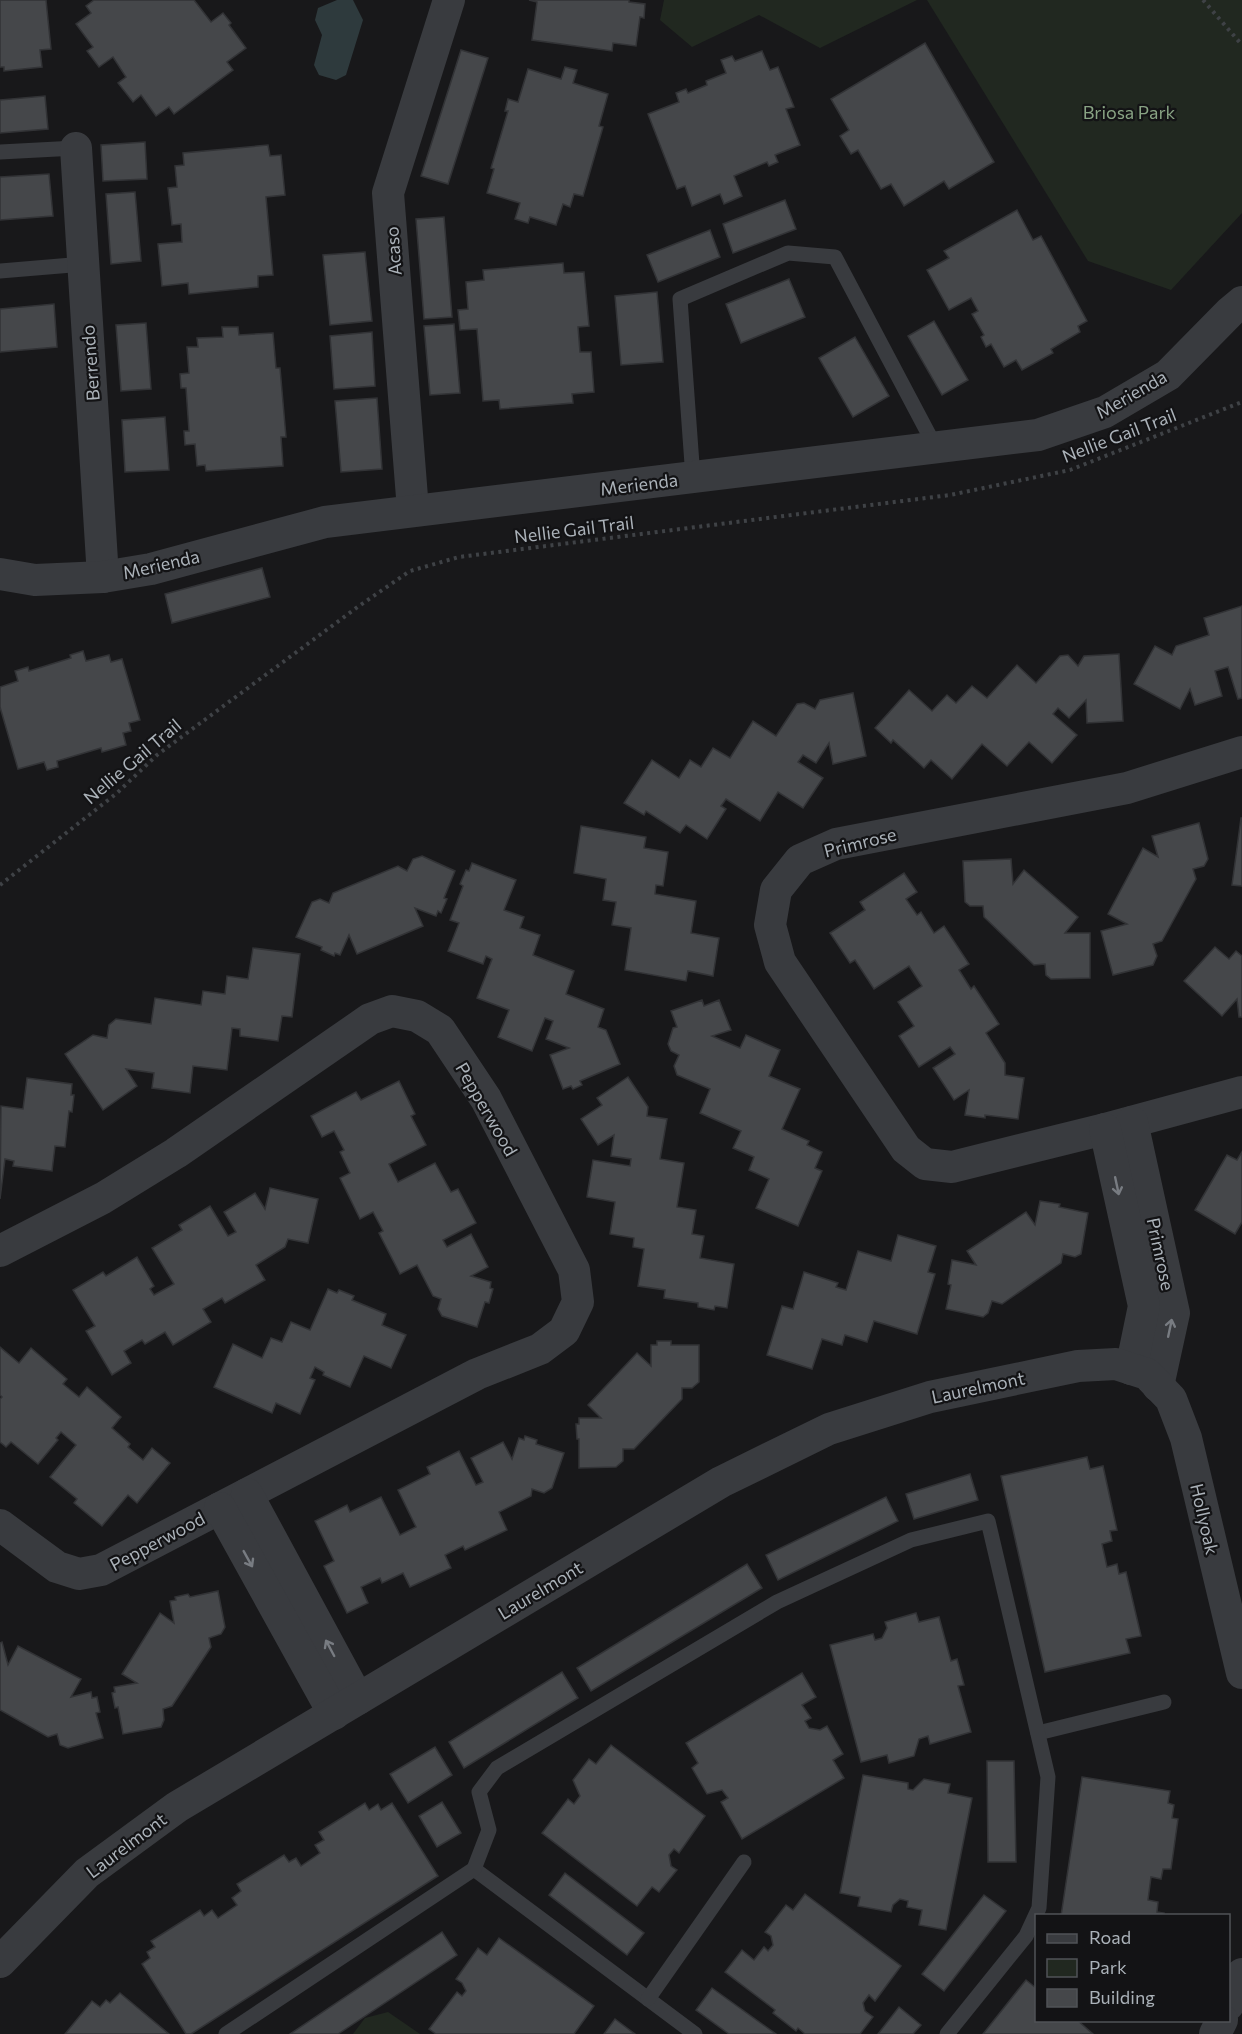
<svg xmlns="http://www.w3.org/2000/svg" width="1242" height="2034" font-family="Commissioner,sans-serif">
<rect width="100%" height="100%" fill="#18181a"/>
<!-- green -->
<g fill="#212820">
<polygon points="664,0 917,0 820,48 759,15 692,47 660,20"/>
<polygon points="927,0 1242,0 1242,213 1171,290 1088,261"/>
<polygon points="388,2012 420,2034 353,2034 365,2018"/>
</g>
<!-- water -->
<polygon fill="#2e3a3d" points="337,0 353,0 363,20 346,75 336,80 319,75 314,65 322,35 315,20 318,8"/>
<!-- building -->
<g fill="#45474a" stroke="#323336" stroke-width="1.5">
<polygon points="0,0 46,0 51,49 40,50 42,67 4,71 4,67 0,67"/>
<polygon points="94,0 194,0 211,22 223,13 231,23 229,25 246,48 227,62 233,70 174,114 169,107 156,116 141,95 133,102 118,83 126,77 113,57 99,67 87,51 93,47 76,24 91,13 86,6"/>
<polygon points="529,0 629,0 629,2 645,4 644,18 640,17 636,46 613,43 612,51 532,40 537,2"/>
<polygon points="925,43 994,162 949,189 944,181 904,206 891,184 881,189 858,150 851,154 840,136 849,130 831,99"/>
<polygon points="461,50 488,58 448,184 421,176"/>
<polygon points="762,51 770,70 778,67 794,107 786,109 800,145 775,155 778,162 769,166 767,162 734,176 742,196 724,204 720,194 692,206 685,186 677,189 648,114 679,102 676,93 686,89 688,93 707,85 706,81 726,73 721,60 732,56 735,61"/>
<polygon points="565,67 577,70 573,83 608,94 599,126 603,127 583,196 574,194 570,207 563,204 556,225 530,217 528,223 515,219 520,203 487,193 494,169 491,168 508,111 505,111 508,99 518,102 528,69 561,79"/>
<polygon points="45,96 48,129 0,133 0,100"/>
<polygon points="145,142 147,179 103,181 101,145"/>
<polygon points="268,145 270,156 281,155 285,195 266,197 273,275 258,276 258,287 189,294 188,283 162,286 158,244 182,242 181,224 172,225 168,188 177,187 175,166 184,165 183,153"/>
<polygon points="49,174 53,216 0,220 0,177"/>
<polygon points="135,192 141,261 111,264 106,194"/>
<polygon points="785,200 796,229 733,253 723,224"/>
<polygon points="1017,210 1033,240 1041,236 1087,321 1078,326 1080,332 1051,349 1053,353 1022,370 1016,360 1004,367 991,344 986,347 981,337 984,335 972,314 978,311 971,298 949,310 927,270 949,258 944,251"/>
<polygon points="444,217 452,317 424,319 416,219"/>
<polygon points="710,230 720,257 658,282 647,255"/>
<polygon points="365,252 372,321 330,325 323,255"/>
<polygon points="563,263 564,273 584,272 589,326 578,327 580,352 591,352 594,392 572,394 573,403 500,409 499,400 483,401 477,329 460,330 458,310 468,309 466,282 484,280 483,270"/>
<polygon points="789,279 805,317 741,343 726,304"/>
<polygon points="657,292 663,362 621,365 615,296"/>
<polygon points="54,304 57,347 0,352 0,309"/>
<polygon points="934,321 968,380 942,395 908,336"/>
<polygon points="146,323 151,389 121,391 116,325"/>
<polygon points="454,324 460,393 430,395 424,326"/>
<polygon points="222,327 238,327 239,335 273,333 276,368 280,368 286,437 281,437 283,466 206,471 205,465 197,466 195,444 185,445 184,431 189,431 186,388 181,388 180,374 189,373 187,347 198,347 197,338 223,337"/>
<polygon points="372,332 375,386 334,389 330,336"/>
<polygon points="855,337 889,396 853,417 819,358"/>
<polygon points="377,398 382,469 341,472 335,401"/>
<polygon points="165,417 169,470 125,472 122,420"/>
<polygon points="262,568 270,597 172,623 165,594"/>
<polygon points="1242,606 1242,698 1238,699 1228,667 1215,671 1222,696 1195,705 1190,689 1180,709 1134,684 1155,646 1172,655 1176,646 1209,635 1204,618"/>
<polygon points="83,651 86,661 109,655 111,662 122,659 140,720 129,723 131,731 123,733 126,745 102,752 101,748 57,761 58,767 47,770 44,762 18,769 0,707 0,687 18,681 15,671 28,667 29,671 71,658 70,655"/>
<polygon points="1119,654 1123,721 1087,723 1086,700 1069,718 1058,708 1053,714 1077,735 1052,763 1029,742 1007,766 982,744 952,779 931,760 924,768 893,740 891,743 875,728 909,690 932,711 947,695 956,703 972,686 987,698 1017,665 1036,683 1060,656 1068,655 1078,666 1084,656"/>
<polygon points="853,693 866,756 833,764 829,743 816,763 803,755 798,762 823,778 803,808 778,792 760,821 726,799 721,806 726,809 707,839 686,825 680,833 646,811 644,815 624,803 652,760 679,778 690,760 701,767 713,748 730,758 753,721 776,736 797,704 804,703 815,709 820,700"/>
<polygon points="1241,818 1242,818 1242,886 1232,885"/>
<polygon points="1199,823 1208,859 1204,866 1193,869 1196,879 1162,941 1153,944 1157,956 1153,965 1113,975 1101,931 1127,924 1108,914 1143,848 1158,857 1152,836"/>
<polygon points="581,826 646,837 644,848 668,852 663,886 656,885 655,894 696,901 691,933 719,938 713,976 688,971 686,981 625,970 631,928 612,925 616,902 603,900 606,879 574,873"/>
<polygon points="422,856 455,871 444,898 447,899 441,913 438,911 436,916 415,908 423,926 357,954 349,935 340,955 335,953 334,956 321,950 322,947 296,937 312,902 320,899 329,903 333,893 398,866 407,871 413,859"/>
<polygon points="1011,859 1013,884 1024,870 1078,917 1065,933 1090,933 1090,978 1051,979 1046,975 1045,964 1034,965 984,917 983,906 970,906 965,902 963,861"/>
<polygon points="472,863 516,880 504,910 524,917 520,928 540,935 533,955 574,971 566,994 604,1009 598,1027 606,1030 620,1064 580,1081 582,1085 573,1089 571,1086 563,1089 550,1055 569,1048 546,1039 553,1021 545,1018 532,1051 498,1037 509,1010 477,998 492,959 486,956 483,964 448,951 459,923 450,920 463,886 460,884 466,870 469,871"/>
<polygon points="904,873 917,892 906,899 917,915 921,912 934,933 944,926 969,964 959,970 971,989 974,986 999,1024 986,1033 1005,1063 1005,1075 1024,1078 1018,1119 985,1115 985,1118 965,1115 969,1090 954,1100 933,1068 955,1054 950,1047 919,1067 899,1036 914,1026 898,1002 922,986 909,966 874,989 855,960 850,963 830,933 865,910 860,902"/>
<polygon points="1215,947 1229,959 1236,951 1242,956 1242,1017 1239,1017 1237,999 1222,1016 1184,981"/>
<polygon points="253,948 300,954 292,1017 282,1016 278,1041 240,1036 240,1029 232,1028 227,1070 193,1066 190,1093 152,1088 154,1073 126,1069 137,1086 103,1110 65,1054 93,1035 107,1038 109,1025 116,1019 151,1024 155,998 201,1005 203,991 225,994 227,976 248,979"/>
<polygon points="702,1000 704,1006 719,1000 731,1030 712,1036 740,1048 746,1035 780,1050 769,1076 800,1089 782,1129 809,1141 807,1145 822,1152 815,1168 822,1171 798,1226 756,1208 769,1179 749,1170 754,1157 733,1148 741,1131 700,1113 710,1089 677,1075 674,1066 679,1055 671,1051 668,1044 673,1028 677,1027 671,1011"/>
<polygon points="628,1077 648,1107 647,1116 667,1119 660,1159 684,1163 677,1207 696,1210 692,1234 704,1236 700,1258 734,1264 727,1308 715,1306 714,1310 698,1307 698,1303 664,1298 665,1290 638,1286 644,1249 633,1247 634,1238 610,1234 615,1202 587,1197 593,1160 630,1166 631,1159 611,1156 614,1135 598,1145 581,1119 602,1105 597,1098"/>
<polygon points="27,1078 72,1084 71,1095 74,1095 72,1112 69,1111 65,1147 55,1146 52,1171 13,1166 14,1161 5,1159 0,1199 1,1106 23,1109"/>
<polygon points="399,1081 415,1114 411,1116 426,1145 389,1164 398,1182 435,1163 451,1192 458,1189 476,1223 443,1240 447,1247 471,1234 488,1267 471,1276 491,1282 490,1288 493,1289 489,1303 485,1302 477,1327 442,1316 438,1309 441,1299 433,1296 417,1265 400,1274 379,1233 383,1231 373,1212 360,1219 340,1178 350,1173 340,1152 344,1150 334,1131 322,1137 311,1116 356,1092 361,1100"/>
<polygon points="1242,1152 1242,1222 1235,1234 1195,1210 1227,1155 1237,1160"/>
<polygon points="270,1188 318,1199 308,1243 288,1239 285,1247 256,1265 265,1280 225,1303 222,1298 203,1309 211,1322 173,1345 165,1332 145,1344 142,1340 124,1351 131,1363 112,1375 86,1331 95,1326 73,1290 103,1272 106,1276 137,1257 154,1286 150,1289 154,1295 174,1284 152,1248 182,1230 179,1225 210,1206 228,1236 236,1232 224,1212 255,1193 265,1209"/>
<polygon points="1040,1201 1060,1204 1059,1207 1088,1213 1081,1254 1075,1257 1063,1254 1061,1263 1002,1304 992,1301 988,1313 983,1317 946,1309 951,1285 948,1284 952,1260 976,1265 967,1251 1026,1212 1035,1225"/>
<polygon points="898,1235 936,1246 928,1272 935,1274 917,1334 874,1321 867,1342 845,1335 842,1345 822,1339 812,1369 767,1355 782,1306 793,1309 804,1272 838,1283 836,1287 846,1290 858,1251 891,1261"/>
<polygon points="328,1289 337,1293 339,1290 354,1296 352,1300 386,1314 382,1325 406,1335 391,1368 364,1356 350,1387 323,1375 324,1372 315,1367 310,1378 315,1380 300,1414 276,1403 272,1413 214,1387 233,1344 262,1358 271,1338 282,1342 291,1322 310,1330"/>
<polygon points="657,1341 671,1341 671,1345 699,1345 699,1382 692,1388 682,1388 682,1399 634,1449 623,1449 623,1461 616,1467 579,1468 579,1439 577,1439 576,1424 579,1424 579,1418 601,1418 588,1405 637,1353 651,1366 651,1345 657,1345"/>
<polygon points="0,1347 19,1363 31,1348 67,1379 63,1384 79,1397 87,1387 121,1417 112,1428 130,1444 128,1447 143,1460 152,1448 170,1463 137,1503 128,1495 102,1526 74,1503 77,1499 50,1477 76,1445 61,1432 56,1438 58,1440 38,1464 11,1442 6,1447 0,1442 0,1399 2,1397 0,1395"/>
<polygon points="525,1436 537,1440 536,1444 564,1453 552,1488 544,1493 532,1489 531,1496 499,1512 507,1530 465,1550 463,1546 445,1555 451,1568 410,1587 403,1573 382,1583 380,1578 361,1587 368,1603 347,1613 324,1566 334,1561 315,1521 347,1505 350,1512 381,1497 400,1535 416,1527 398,1490 430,1474 427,1467 459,1451 476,1485 483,1482 471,1458 503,1442 512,1459 519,1438 524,1440"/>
<polygon points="1087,1457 1090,1469 1103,1466 1117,1530 1110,1531 1112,1541 1102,1544 1107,1567 1117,1564 1119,1574 1126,1572 1141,1636 1126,1639 1130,1653 1045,1672 1001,1476"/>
<polygon points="970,1474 978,1500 914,1519 906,1494"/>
<polygon points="886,1497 898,1521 778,1580 766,1555"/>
<polygon points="747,1564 762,1588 591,1691 577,1668"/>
<polygon points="218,1591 225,1627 221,1634 209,1638 211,1647 172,1706 163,1709 164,1720 161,1727 123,1734 118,1707 115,1708 112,1693 115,1692 114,1687 137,1683 122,1674 160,1613 174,1623 170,1601 176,1600 175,1597 188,1594 190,1597"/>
<polygon points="916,1613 919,1622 939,1617 951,1661 957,1659 964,1685 958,1686 971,1732 930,1744 928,1736 919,1739 914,1756 889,1763 887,1755 861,1762 830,1645 873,1634 875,1640 882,1638 887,1628 885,1622"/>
<polygon points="2,1642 8,1665 18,1646 81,1679 71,1697 91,1692 92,1698 97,1697 100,1712 96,1713 103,1738 68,1748 60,1745 57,1734 48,1737 0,1710 0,1643"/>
<polygon points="562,1672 578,1698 464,1768 449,1742"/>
<polygon points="802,1673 816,1697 802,1705 811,1718 805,1721 809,1728 820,1730 827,1726 843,1754 833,1760 844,1778 742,1839 721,1802 728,1798 722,1790 707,1794 692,1768 698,1763 686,1743"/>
<polygon points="611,1745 705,1816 679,1853 674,1849 669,1855 671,1866 677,1870 659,1892 652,1887 637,1906 542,1833 568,1799 574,1804 580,1796 573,1780 589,1759 596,1764"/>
<polygon points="435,1747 452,1775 408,1803 390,1774"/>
<polygon points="987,1761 1014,1761 1016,1862 988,1862"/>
<polygon points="863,1775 908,1783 908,1789 913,1790 924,1779 950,1784 948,1793 972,1798 946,1930 919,1925 922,1910 907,1907 908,1901 900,1899 893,1905 891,1912 858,1906 860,1897 840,1893"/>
<polygon points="1082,1777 1170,1791 1168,1803 1174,1805 1172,1818 1178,1819 1171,1869 1163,1869 1161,1879 1151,1877 1148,1900 1158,1902 1157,1912 1164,1913 1163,1916 1061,1916"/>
<polygon points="442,1802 461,1833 437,1847 419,1816"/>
<polygon points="365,1803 369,1810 378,1804 381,1810 392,1803 438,1876 191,2034 186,2034 142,1964 150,1958 147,1952 155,1947 151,1941 200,1910 204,1916 212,1910 218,1918 237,1905 232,1898 241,1891 237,1884 284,1855 289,1862 296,1858 301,1866 320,1853 315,1845 324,1840 319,1832"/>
<polygon points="565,1873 644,1933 627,1955 549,1895"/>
<polygon points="805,1894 901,1966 875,2001 869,1995 863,2003 865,2011 873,2017 860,2034 805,2034 798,2028 796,2031 773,2013 775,2010 725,1972 742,1950 754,1960 764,1947 768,1951 773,1945 771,1936 765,1932 786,1905 793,1910"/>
<polygon points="984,1895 1006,1911 944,1991 922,1974"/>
<polygon points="442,1932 457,1955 338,2034 290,2034"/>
<polygon points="499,1938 594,2006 574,2034 436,2034 429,2029 457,1992 462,1996 466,1991 462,1983 456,1979 478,1948 487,1955"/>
<polygon points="1026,1980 1036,1988 1036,2020 1077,2020 1093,2034 983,2034"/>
<polygon points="712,1988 776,2034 729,2034 696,2010"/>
<polygon points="120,1993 169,2034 65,2034 92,2001 100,2007 106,2000 110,2003"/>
<polygon points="899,2007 921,2025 913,2034 878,2034"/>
<polygon points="615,2019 635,2034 604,2034"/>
</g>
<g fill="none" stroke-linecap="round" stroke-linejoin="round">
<!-- path -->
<g stroke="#3f4246" stroke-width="4" stroke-dasharray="3 4.5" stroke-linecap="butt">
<polyline points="1203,0 1242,45"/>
<polyline points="0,885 117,793 157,755 359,606 410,571 459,557 950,495 1070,470 1242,402"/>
</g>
<!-- service -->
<g stroke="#393b3f" stroke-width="15">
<polyline points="0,152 76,148"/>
<polyline points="0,271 84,264"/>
<polyline points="693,478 680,299 788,253 835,257 936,448"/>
<polyline points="1038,1733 1164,1702"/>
<polyline points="474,1869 695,2034"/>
<polyline points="648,1999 744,1862"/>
<polyline points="226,2034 474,1869 489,1830 479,1792 497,1768 777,1602 911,1540 988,1521 1048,1777 1039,1908 1026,1936 947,2034"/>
</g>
<!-- minor -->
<g stroke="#393b3f" stroke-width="32">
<polyline points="76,148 103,577"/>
<polyline points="413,510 388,193 449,0"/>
<polyline points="0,574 35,580 103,577 151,569 325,522 1038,435 1105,412 1168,375 1230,312 1242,302"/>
<polyline points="1242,752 1127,788 836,844 800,860 776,890 770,925 780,962 906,1149 925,1164 952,1167 1105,1129 1242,1092"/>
<polyline points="1132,1122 1174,1313 1158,1386"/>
<polyline points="1105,1129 1144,1306 1131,1369"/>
<polyline points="0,1251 103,1198 176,1153 370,1019 392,1011 417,1016 440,1030 486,1099 574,1270 578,1302 564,1331 540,1349 477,1374 101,1570 79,1574 57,1567 0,1525"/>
<polyline points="247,1494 358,1699"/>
<polyline points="220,1508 334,1714"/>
<polyline points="0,1962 87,1873 177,1807 721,1482 829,1429 930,1397 1078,1366 1116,1364 1147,1374 1171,1399 1186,1438 1242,1673"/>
<polyline points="1228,2005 1242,1974"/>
<polyline points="1215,2034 1222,2020"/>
</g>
</g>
<!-- one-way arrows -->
<defs><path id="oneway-shaft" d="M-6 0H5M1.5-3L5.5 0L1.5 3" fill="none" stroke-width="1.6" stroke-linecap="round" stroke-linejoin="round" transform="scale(1.5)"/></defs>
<g stroke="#787c82">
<use href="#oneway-shaft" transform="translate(1117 1186) rotate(78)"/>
<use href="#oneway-shaft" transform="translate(1170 1328) rotate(-78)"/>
<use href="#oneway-shaft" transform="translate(248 1559) rotate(61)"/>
<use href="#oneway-shaft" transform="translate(330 1648) rotate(-118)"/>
</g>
<g text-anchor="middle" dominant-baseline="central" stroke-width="4.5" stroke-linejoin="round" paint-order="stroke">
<!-- park labels -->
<g font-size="18" fill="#88a383" stroke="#131315">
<text x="1129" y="112">Briosa Park</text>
</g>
<!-- street labels -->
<g font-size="18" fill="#abb2b9" stroke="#131315">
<text transform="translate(393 251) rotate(-94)">Acaso</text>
<text transform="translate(90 363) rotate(-94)">Berrendo</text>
<text transform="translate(1131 394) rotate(-30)">Merienda</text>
<text transform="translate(1119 435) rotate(-21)">Nellie Gail Trail</text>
<text transform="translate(639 484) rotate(-7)">Merienda</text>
<text transform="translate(574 529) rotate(-7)">Nellie Gail Trail</text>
<text transform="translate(161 564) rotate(-13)">Merienda</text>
<text transform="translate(132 761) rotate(-40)">Nellie Gail Trail</text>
<text transform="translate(860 842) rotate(-14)">Primrose</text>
<text transform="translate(487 1109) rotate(60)">Pepperwood</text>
<text transform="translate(1161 1254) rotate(78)">Primrose</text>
<text transform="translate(978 1387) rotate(-12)">Laurelmont</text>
<text transform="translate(1205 1519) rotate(77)">Hollyoak</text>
<text transform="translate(157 1541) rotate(-28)">Pepperwood</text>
<text transform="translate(540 1590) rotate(-31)">Laurelmont</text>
<text transform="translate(126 1845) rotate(-37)">Laurelmont</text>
</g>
</g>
<!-- legend -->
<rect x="1035" y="1914" width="195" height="108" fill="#131315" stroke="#505357" stroke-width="1.5"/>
<rect x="1047" y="1934" width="30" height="9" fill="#393b3f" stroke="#505357" stroke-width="1.5"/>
<text x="1089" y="1944" font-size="18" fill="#abb2b9">Road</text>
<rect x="1047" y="1959" width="30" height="18" fill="#212820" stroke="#505357" stroke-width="1.5"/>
<text x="1089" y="1974" font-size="18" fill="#abb2b9">Park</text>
<rect x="1047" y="1989" width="30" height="18" fill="#45474a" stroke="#505357" stroke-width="1.5"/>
<text x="1089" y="2004" font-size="18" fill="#abb2b9">Building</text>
</svg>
